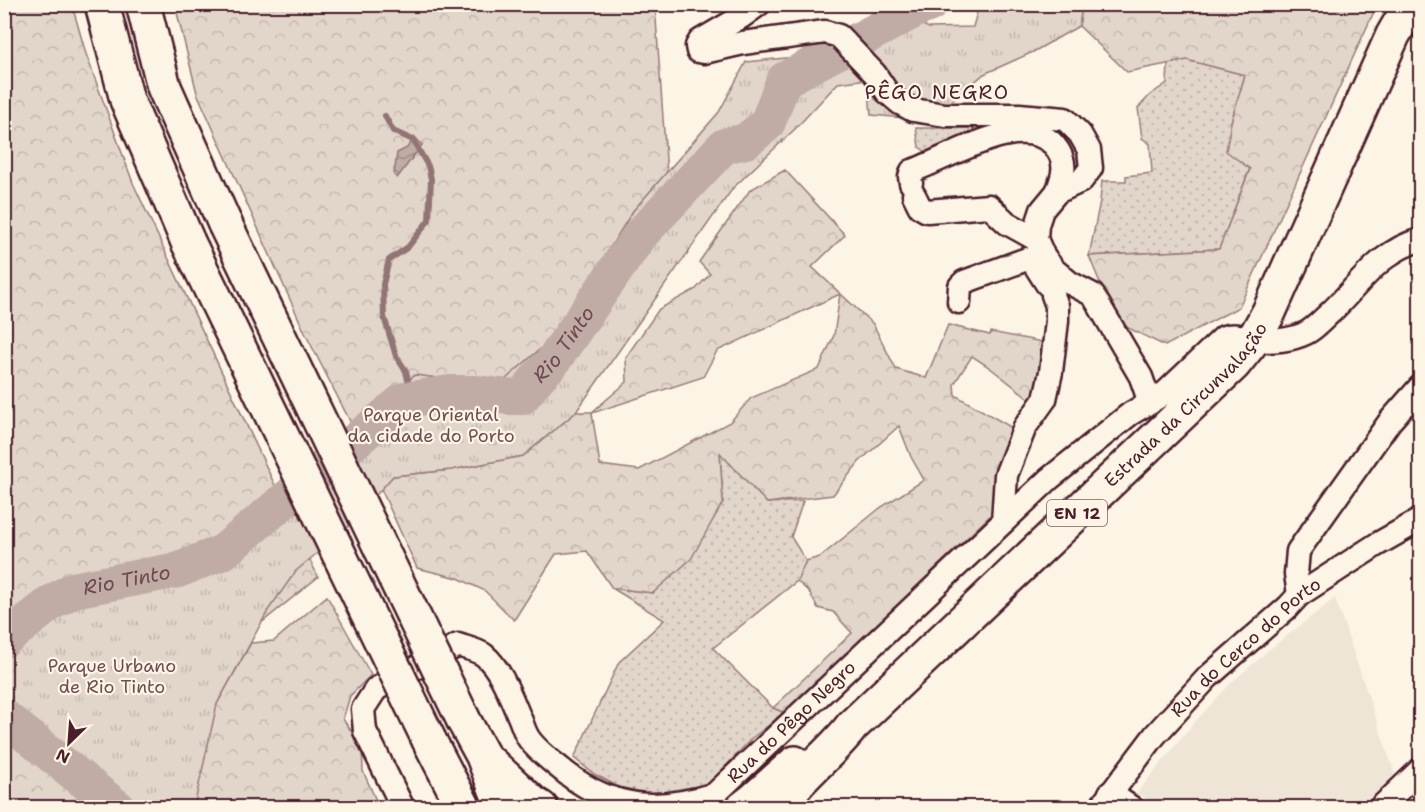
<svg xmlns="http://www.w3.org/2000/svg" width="1425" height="812" font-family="'Shantell Sans',sans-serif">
<defs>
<pattern id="grass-dots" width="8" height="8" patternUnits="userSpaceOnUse" patternTransform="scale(1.5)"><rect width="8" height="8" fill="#e2d5ca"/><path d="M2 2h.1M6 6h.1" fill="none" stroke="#c3b6ae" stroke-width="1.8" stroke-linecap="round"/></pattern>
<pattern id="forest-crowns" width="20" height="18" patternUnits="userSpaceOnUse" patternTransform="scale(1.5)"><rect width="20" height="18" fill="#e2d5ca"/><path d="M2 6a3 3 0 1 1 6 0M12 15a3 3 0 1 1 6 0" fill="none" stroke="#c3b6ae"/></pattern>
<pattern id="park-tufts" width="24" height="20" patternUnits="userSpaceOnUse" patternTransform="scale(1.5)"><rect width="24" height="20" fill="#e2d5ca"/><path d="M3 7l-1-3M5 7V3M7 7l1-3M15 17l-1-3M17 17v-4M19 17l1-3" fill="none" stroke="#c3b6ae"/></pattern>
<pattern id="water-waves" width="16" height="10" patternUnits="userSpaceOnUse" patternTransform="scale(1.5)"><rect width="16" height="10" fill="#c0aca5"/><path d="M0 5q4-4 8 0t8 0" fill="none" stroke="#9e8b87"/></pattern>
</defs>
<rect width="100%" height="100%" fill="#fcf5e5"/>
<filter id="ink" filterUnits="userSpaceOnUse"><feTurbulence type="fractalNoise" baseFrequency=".0167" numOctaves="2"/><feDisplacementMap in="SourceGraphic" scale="12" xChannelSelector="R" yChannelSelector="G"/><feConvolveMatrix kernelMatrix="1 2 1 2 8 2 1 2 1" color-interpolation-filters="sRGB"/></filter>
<g filter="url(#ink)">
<!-- built -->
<polygon fill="#eee5d7" points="1335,598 1395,774 1362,807 1158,807 1137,793 1192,725 1230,684 1270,649"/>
<!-- grass -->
<g fill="url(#grass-dots)" stroke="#967a7a" stroke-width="1.5">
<polygon points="1187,60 1245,75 1231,122 1250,168 1219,249 1089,256 1100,201 1102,181 1126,181 1126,176 1152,173 1150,144 1142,138 1138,108 1150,95 1167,83 1168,64"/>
<polygon points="916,128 974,128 972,139 928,153 919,147"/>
<polygon points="720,452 767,503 803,501 791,537 806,561 797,581 713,648 773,708 785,713 752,738 709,784 651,794 619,787 594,774 574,758 619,662 664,620 612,588 653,593 723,502"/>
</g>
<!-- forest -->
<g fill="url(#forest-crowns)" stroke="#967a7a" stroke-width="1.5" fill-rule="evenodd">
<polygon points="5,5 72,5 86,54 133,183 318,577 229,649 5,690"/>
<polygon points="175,5 655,5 667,174 633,211 555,336 498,387 415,375 353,427 306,335 197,93"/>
<polygon points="1082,5 1377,5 1239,307 1165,346 1116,322 1089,256 1219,249 1250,169 1226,151 1231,122 1245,75 1187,60 1127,72 1079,26"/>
<path d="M785,170L845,235L812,267L873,324L896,369L926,378L948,325L990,335L991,332L1048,343L1035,403L989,367L972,356L954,384L955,395L1016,430L996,510L785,713L773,708L852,633L833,612L818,608L809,592L797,581L806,561L820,557L880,508L924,480L911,457L899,426L859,462L833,495L767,503L720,453L723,502L691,559L653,593L612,588L587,551L556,554L514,620L485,591L458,578L417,568L381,489L393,476L451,470L523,456L576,412H592L627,382L626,357L659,309L696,289L710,274L699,262L750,190ZM840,294L834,335L819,369L751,398L730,422L639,470L600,465L592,413L703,377L717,351Z"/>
<polygon points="327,596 371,675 350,696 343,719 362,747 363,771 379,807 180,808 217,704 251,643 274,641"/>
<polygon points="5,733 101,807 5,807"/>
</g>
<!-- park -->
<polygon fill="url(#park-tufts)" stroke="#967a7a" stroke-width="1.5" points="979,5 1082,5 1079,26 1033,52 984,74 947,105 925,101 905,118 871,115 868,79 838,83 795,129 733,188 576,412 523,456 451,470 393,476 348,527 296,571 269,609 217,704 194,807 101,807 5,733 5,622 35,595 83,571 173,557 219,540 313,457 415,375 498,386 555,336 633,211 719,112 746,62 796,57 829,45 882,6 929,28 973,27"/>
<!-- water -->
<polygon fill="url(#water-waves)" stroke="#917474" stroke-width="1.5" points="415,137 422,145 397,178 394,175 397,153 407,148"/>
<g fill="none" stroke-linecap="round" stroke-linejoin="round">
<!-- stream -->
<polyline stroke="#917474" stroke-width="6" points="385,116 393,131 413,140 428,166 431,179 429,220 408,247 389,260 383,284 384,317 396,356 406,371 412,398"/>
<!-- river -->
<g stroke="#c0aca5" stroke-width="36">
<path id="s1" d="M4,640L51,603L73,590L178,570L223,552L404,400L450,393H477L509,397H522L538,377L551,364L640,235L724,146L746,141L767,124L784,80L915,10L930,4"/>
<polyline points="4,717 118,808"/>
</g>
<!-- street casing -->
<g stroke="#4a1f2b" stroke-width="27">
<g id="street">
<polyline points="759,4 741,17 700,41 697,46 698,51 704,52 743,43 825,32 839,36 875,74 887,92 900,103 913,110 945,115 1019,115 1065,119 1080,134 1089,150 1091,168 1081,181 1057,192 1042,210 1037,225 1036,239 1043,255 1053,269 1070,283 1093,295 1141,377 1150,403"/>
<path d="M911,183L910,177L912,171C948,159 1021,110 1054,145C1068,161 1064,175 1057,192"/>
<polyline points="914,195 920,207 927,211 989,206 1007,223 1036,239"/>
<polyline points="959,302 960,286 964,282 1027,259 1033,262 1047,284"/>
<polyline points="1003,522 1006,475 1025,427 1045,399 1051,372 1057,321 1057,306 1053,295"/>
<polyline points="1299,595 1296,574 1298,551 1390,421 1420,387"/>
<polyline points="1110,793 1132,808"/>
<path id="s2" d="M403,808L365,731L363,709L376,689L458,645C466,648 477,650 484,655C500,668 510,695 518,714C522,722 524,732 529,739C538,752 554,763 566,773C614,810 658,812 715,794L1049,479L1130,414L1165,393L1224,337C1235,333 1245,338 1256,340C1272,342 1292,340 1306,333C1316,328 1323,319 1331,312C1360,284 1380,251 1420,240"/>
<path id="s3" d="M1100,808L1155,735L1208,677L1288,607L1299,595L1376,545L1420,520"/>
<polyline points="1380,808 1420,770"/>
</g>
</g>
<!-- primary casing -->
<g stroke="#4a1f2b" stroke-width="38">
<g id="primary">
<polyline points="102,4 127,100 188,242"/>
<polyline points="143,4 164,87 225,224"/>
<polyline points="464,721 483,756 503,808"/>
<polyline points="429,740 464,808"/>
<polyline points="488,761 533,803 541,808"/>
<polyline points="743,808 752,801 795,763"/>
<path id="s4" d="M780,808C794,780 832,753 852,726L1234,364L1254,339L1269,312L1393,35L1411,4"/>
</g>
</g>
<!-- street -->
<use href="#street" stroke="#fcf5e5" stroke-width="22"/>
<!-- primary -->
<use href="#primary" stroke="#fcf5e5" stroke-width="33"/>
<!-- primary-bridge casing -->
<g stroke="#4a1f2b" stroke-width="38" stroke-linecap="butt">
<g id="primary-bridge">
<polyline points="225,224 464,721"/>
<polyline points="188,242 429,740"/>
</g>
</g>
<!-- primary-bridge -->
<use href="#primary-bridge" stroke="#fcf5e5" stroke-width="33"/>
</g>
</g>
<g text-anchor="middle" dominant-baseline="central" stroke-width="4.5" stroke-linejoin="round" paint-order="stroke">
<!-- shield labels -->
<rect fill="#fcf5e5" stroke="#7f5f63" stroke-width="1.5" x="1047" y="500" width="60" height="26" rx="4.5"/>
<g font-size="16" font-weight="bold" fill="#4a1f2b">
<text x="1077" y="513">EN 12</text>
</g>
<!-- street labels -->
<g font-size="18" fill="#4a1f2b" stroke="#fcf5e5">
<text stroke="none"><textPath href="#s4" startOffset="573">Estrada da Circunvalação</textPath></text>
<text stroke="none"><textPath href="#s3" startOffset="218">Rua do Cerco do Porto</textPath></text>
<text stroke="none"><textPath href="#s2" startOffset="662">Rua do Pêgo Negro</textPath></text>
</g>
<!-- park labels -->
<g font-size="18" fill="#704c53" stroke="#fcf5e5">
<text x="431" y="415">Parque Oriental<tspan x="431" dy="21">da cidade do Porto</tspan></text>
<text x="112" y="666">Parque Urbano<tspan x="112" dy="21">de Rio Tinto</tspan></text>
</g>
<!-- neighbourhood labels -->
<g font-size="20" letter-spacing="1.5" fill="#4a1f2b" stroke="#fcf5e5">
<text x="937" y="92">PÊGO NEGRO</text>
</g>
<!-- water labels -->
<g font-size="20" font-style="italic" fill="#6d4950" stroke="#fcf5e5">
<text stroke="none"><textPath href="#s1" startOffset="663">Rio Tinto</textPath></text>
<text stroke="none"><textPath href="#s1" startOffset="140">Rio Tinto</textPath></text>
</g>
</g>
<!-- margin -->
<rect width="1425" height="812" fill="none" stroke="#fcf5e5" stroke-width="24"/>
<rect x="12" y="12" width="1401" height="788" fill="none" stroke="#4a1f2b" stroke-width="2" filter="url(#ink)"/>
<!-- north arrow -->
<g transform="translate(69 743) rotate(205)" stroke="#fcf5e5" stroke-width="4.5" paint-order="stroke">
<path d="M0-4.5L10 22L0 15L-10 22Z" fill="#4a1f2b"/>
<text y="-9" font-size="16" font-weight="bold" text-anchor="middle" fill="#4a1f2b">N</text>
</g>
</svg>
